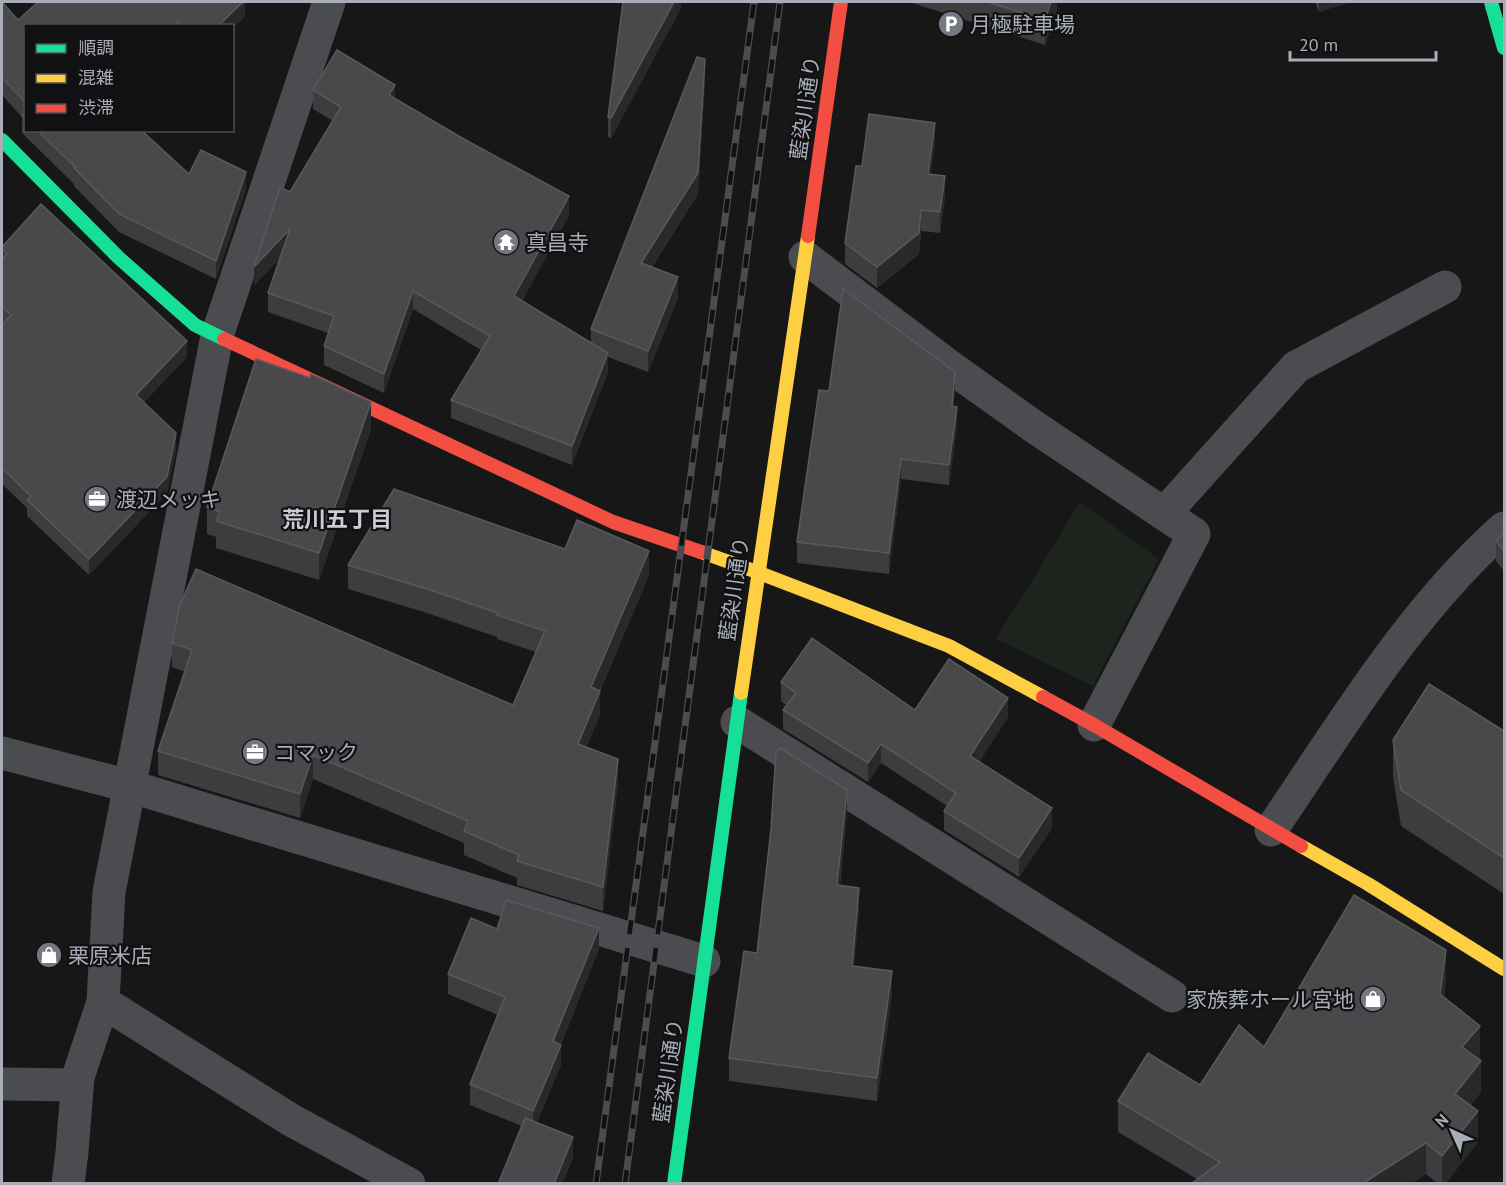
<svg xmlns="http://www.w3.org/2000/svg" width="1506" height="1185" font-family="'PT Sans','Noto Sans JP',sans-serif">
<rect width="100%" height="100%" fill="#171717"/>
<!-- green -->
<polygon fill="#1d241e" points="1080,502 1159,559 1093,686 996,639"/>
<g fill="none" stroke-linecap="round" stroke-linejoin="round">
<!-- street -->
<g stroke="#4b4c50" stroke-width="33">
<polyline points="805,257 949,366 1033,426 1194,534 1094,725"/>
<polyline points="1164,514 1296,367 1445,287"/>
<polyline points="737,722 1172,996"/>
<polyline points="2,753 129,786 704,961"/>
<path d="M1271,830C1341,727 1411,610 1504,528"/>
<polyline points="103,1002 291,1120 409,1184"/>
<polyline points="2,1084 77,1085"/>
<polyline points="68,1184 72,1152 78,1077 103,1002 109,892 217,336 329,2"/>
</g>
<!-- fast -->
<g stroke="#16e098" stroke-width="14">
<polyline points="1491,2 1504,48"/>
<polyline points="2,140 119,258 195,325 224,339"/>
<polyline points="674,1184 741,693"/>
</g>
<!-- slow -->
<g stroke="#ffcf43" stroke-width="14">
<polyline points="701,552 757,572 949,646 1043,697"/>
<polyline points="741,693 808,236"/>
<polyline points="1301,846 1368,884 1504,969"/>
</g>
<!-- jam -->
<g stroke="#f24e42" stroke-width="14">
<polyline points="808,236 841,2"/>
<polyline points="224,339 613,522 701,552"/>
<polyline points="1043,697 1094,725 1301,846"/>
</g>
<!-- rail casing -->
<g stroke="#4b4c4f" stroke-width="7">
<g id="rail">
<polyline points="596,1184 754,2"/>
<polyline points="625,1184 780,2"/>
</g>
</g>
<!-- rail -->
<use href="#rail" stroke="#111113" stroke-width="4.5" stroke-dasharray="14" stroke-linecap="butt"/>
</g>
<!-- wall -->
<g fill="#3d3d3f">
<polygon points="2,2 18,20 245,2 245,16 232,29 232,26 26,26 26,130 141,130 189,174 246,189 216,279 119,232 74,186 74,184 22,133 22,117 2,95"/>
<polygon points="681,2 681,8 611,138 608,137 608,117"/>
<polygon points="909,2 1057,2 1057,10 1045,45"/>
<polygon points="1315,2 1350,2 1319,12"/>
<polygon points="705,80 698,194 652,267 678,298 648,372 608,357 608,372 572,465 451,418 451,400 481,350 413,309 384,393 324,365 324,346 328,333 268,312 268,293 279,258 254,286 333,121 313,109 313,90 395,99 569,215 522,301 591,343 591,329"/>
<polygon points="935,143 930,175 945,197 940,233 921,231 919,254 877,288 845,264 845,243 862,166"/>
<polygon points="2,247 187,357 144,402 176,449 167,493 89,575 27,516 27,508 2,484 2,325 3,324 2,323"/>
<polygon points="829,391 955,393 953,406 957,427 949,485 901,479 889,574 797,563 797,542"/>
<polygon points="371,429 319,580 216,548 216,537 207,534 207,507"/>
<polygon points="1504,533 1504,571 1496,561 1496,541"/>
<polygon points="565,549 649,575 600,691 600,715 586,747 618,783 603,911 517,885 517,878 464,855 464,843 313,779 300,818 158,775 158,751 185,672 172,667 172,643 513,705 536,652 497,639 497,637 427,613 348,589 348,565"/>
<polygon points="781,682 915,710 1008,717 979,762 1052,828 1019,877 944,830 944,811 947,806 881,763 868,782 783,729 783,710 786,705 781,701"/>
<polygon points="1504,731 1504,894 1401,826 1393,777 1393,740"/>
<polygon points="847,813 840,886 859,911 854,966 892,995 877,1101 729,1081 729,1058"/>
<polygon points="497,929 599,949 561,1044 561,1065 537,1122 573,1158 562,1184 498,1184 522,1126 470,1105 470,1084 498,1015 448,994 448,974"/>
<polygon points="1446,981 1444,997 1480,1057 1478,1059 1481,1092 1471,1105 1478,1142 1445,1184 1438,1184 1426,1174 1411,1184 1191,1184 1197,1179 1118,1132 1118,1101 1200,1085 1264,1047"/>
</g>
<!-- shaded-wall -->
<g fill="#29292a">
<polygon points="243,2 245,2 245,16 232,29 232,26 218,26"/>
<polygon points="674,2 681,2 681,8 611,138 611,118"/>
<polygon points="1051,2 1057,2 1057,10 1045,45 1045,20"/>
<polygon points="1319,2 1350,2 1319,12"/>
<polygon points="705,59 705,80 698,194 641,283 641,263"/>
<polygon points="395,85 395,104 389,95"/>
<polygon points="935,123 935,143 928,195 928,174"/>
<polygon points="246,172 246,189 216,279 216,261"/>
<polygon points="945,176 945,197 940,233 940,212"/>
<polygon points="569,196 569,215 514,315 514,296"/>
<polygon points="921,210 921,231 919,254 877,288 877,267"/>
<polygon points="290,229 290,248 254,286 254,267"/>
<polygon points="678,277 678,298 648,372 648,351"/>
<polygon points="413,291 413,309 384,393 384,374"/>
<polygon points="187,341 187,357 136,411 136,395"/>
<polygon points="608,353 608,372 572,465 572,446"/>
<polygon points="955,372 955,393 952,427 952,406"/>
<polygon points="371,402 371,429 319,580 319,553"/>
<polygon points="957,407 957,427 949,485 949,465"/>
<polygon points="176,433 176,449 167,493 89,575 89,559"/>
<polygon points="901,459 901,479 889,574 889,553"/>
<polygon points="649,551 649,575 591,711 591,687"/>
<polygon points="600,691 600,715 578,768 578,744"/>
<polygon points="1008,698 1008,717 970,775 970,756"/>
<polygon points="881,744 881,763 868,782 868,763"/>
<polygon points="313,755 313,779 300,818 300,794"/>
<polygon points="618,759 618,783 603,911 603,887"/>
<polygon points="847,790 847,813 837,909 837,885"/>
<polygon points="1052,808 1052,828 1019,877 1019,858"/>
<polygon points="859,888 859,911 852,989 852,966"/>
<polygon points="599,928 599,949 553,1062 553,1041"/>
<polygon points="1446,950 1446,981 1440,1025 1440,994"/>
<polygon points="892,971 892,995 877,1101 877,1078"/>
<polygon points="1480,1026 1480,1057 1462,1078 1462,1047"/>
<polygon points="561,1045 561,1065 533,1131 533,1111"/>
<polygon points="1481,1061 1481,1092 1455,1125 1455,1094"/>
<polygon points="1478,1111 1478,1142 1445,1184 1442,1184 1442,1156"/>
<polygon points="573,1137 573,1158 562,1184 554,1184"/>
<polygon points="1426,1143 1426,1174 1411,1184 1362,1184"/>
</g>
<!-- building -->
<g fill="#49494c" stroke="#58595d" stroke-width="1.5">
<polygon points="2,2 18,20 38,2 243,2 218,26 181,26 177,22 174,26 26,26 26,103 2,78"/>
<polygon points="623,2 674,2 611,118 608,117"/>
<polygon points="988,2 1051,2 1045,20"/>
<polygon points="337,50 395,85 389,95 462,138 569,196 514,296 608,353 572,446 451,400 490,336 413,291 384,374 324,346 334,316 268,293 290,229 254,267 280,187 290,192 341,107 313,90"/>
<polygon points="697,57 705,59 698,173 641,263 678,277 648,351 591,329"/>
<polygon points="26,112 26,119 22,116"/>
<polygon points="869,114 935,123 928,174 945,176 940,212 921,210 919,233 877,267 845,243 856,166 862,166"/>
<polygon points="37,130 141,130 189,174 201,150 246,172 216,261 119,214 74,168 75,167"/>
<polygon points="41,204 187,341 136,395 176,433 167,477 89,559 27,500 31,496 2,468 2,325 11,315 2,307 2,260 7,254 2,249 2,247"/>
<polygon points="843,289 955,372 952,406 957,407 949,465 901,459 889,553 797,542 819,390 829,391"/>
<polygon points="256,359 310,378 311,374 371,402 319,553 216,521 220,512 207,507"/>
<polygon points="394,489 565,549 577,520 649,551 591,687 600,691 578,744 618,759 603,887 517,861 519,855 464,831 468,821 313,755 300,794 158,751 192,650 172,643 179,607 196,569 513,705 545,631 497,615 498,613 427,589 348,565"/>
<polygon points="1504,533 1504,551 1496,541"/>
<polygon points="812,638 915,710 949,659 1008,698 970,756 1052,808 1019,858 944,811 956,793 881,744 868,763 783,710 796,693 781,682"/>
<polygon points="1429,684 1504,731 1504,858 1401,790 1393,740"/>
<polygon points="780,748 847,790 837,885 859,888 852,966 892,971 877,1078 729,1058 744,951 757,953 771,829 776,752"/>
<polygon points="1354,895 1446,950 1440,994 1480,1026 1462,1047 1481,1061 1455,1094 1478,1111 1442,1156 1426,1143 1362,1184 1191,1184 1220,1162 1118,1101 1148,1053 1200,1085 1239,1025 1264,1047"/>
<polygon points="506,900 599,928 553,1041 561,1045 533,1111 470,1084 505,997 448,974 471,918 497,929"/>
<polygon points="525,1118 573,1137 554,1184 498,1184"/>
</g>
<!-- icons -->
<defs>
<g id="parking-disc" transform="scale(1.35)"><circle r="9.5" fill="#757880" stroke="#111113"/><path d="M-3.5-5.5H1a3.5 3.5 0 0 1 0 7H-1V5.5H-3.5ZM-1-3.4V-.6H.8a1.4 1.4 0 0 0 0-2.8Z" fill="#fff"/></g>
<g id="temple-disc" transform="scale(1.35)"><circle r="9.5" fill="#757880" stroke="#111113"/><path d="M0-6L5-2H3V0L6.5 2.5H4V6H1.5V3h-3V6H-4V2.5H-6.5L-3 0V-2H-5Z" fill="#fff"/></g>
<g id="office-disc" transform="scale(1.35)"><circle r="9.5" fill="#757880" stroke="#111113"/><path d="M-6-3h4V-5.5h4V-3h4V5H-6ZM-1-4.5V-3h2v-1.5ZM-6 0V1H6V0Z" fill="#fff"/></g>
<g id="shop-disc" transform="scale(1.35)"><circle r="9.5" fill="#757880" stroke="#111113"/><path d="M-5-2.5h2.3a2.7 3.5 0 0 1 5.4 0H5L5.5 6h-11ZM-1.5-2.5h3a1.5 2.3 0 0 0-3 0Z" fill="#fff"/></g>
</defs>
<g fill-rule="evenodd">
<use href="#parking-disc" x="951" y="24"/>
<use href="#temple-disc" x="506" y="242"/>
<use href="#office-disc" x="97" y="499"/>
<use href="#office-disc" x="255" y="752"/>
<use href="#shop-disc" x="49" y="955"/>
<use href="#shop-disc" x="1373" y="999"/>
</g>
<g text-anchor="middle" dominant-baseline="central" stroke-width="4.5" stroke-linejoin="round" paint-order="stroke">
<!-- poi labels -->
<g font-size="21" fill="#a8adb8" stroke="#111113" text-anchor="start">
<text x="970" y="24">月極駐車場</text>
<text x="526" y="242">真昌寺</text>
<text x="116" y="499">渡辺メッキ</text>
<text x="274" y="752">コマック</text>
<text x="68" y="955">栗原米店</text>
<text x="1354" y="999" text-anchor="end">家族葬ホール宮地</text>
</g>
<!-- street labels -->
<g font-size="21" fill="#a8adb8" stroke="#111113">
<text transform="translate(805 108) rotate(-82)">藍染川通り</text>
<text transform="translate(734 589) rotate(-82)">藍染川通り</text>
<text transform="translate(668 1071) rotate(-82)">藍染川通り</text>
</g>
<!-- neighbourhood labels -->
<g font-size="22" font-weight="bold" fill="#c9ccd4" stroke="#111113">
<text x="337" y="519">荒川五丁目</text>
</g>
</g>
<!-- border -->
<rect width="1506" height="1185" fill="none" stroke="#a8adb8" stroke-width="6"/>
<!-- legend -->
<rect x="24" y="24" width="210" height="108" fill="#111113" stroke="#4d4f55" stroke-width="1.5"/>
<rect x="36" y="44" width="30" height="9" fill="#16e098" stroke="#4d4f55" stroke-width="1.5"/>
<text x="78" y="54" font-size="18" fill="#a8adb8">順調</text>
<rect x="36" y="74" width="30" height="9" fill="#ffcf43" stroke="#4d4f55" stroke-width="1.5"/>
<text x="78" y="84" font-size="18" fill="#a8adb8">混雑</text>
<rect x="36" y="104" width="30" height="9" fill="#f24e42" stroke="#4d4f55" stroke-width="1.5"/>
<text x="78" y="114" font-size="18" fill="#a8adb8">渋滞</text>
<!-- north arrow -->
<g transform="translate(1452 1131) rotate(315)" stroke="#111113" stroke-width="4.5" paint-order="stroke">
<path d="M0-4.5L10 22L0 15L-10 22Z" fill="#a8adb8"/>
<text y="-9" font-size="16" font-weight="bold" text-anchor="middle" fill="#a8adb8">N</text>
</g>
<!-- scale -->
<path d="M1290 51v9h146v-9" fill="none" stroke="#a8adb8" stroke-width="3"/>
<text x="1299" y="51" font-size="18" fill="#a8adb8" stroke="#111113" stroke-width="4.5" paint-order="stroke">20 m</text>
</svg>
